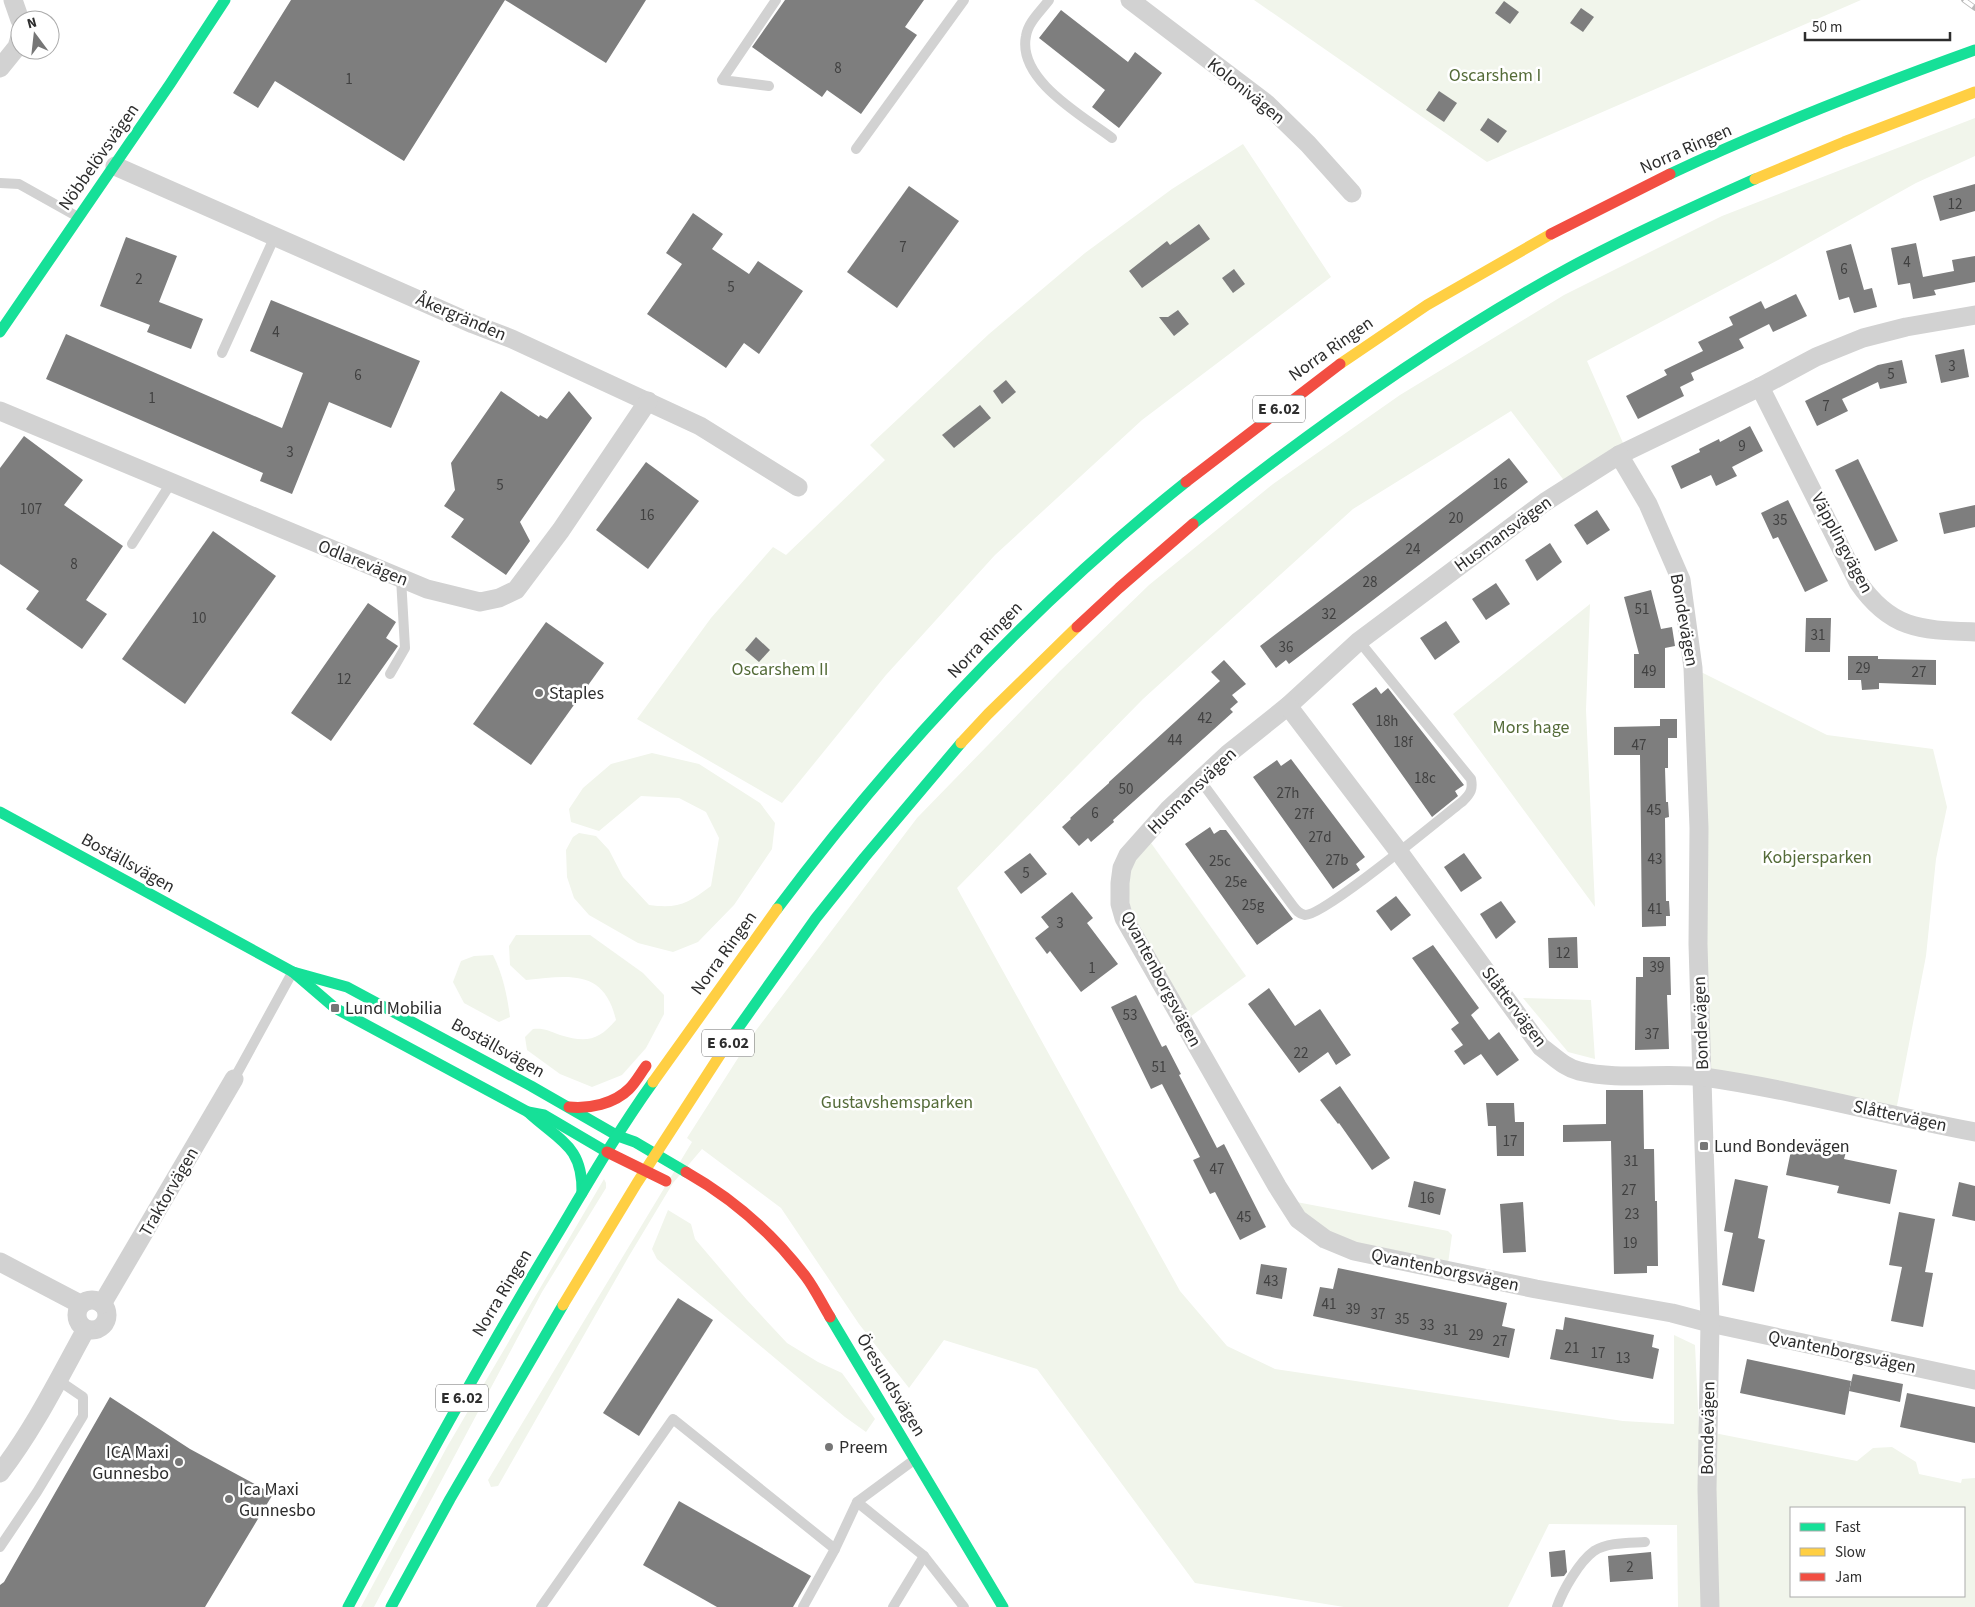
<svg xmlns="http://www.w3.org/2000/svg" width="1975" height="1607" font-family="'Source Sans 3',sans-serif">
<rect width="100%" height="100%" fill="#fff"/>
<!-- green -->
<g fill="#f1f5eb" fill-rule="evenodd">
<polygon points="1254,0 1861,0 1487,162"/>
<path d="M1975,118V156L1916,183L1780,259L1587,361L1627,452L1569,487L1511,411L1353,509L1143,699L957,888L1180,1291L1227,1346L1275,1369L1623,1421L1674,1424V1335L1695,1345L1699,1430L1857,1461L1873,1448L1892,1447L1916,1462L1919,1474L1961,1483L1962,1479L1975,1478V1607H1678L1677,1525L1549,1524L1508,1607H1344L1195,1583L1037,1369L944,1340L909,1388L859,1324L781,1208L702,1149L673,1183L629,1256L498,1486L491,1487L488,1480L692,1142L687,1138L754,1033L917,818L1060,671L1149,585L1273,484L1400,395L1564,295L1722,216ZM1791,1508H1964V1596H1791Z"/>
<polygon points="1243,144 1331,277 1142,420 995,555 886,675 782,803 637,719 711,618 773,547 786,555 885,460 870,445 989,334 1085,253 1172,189"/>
<polygon points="1590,604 1586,710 1595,907 1453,714"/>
<polygon points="1693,668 1827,735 1933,749 1947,807 1936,859 1926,956 1895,1116 1703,1077"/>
<path d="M652,753L699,764L760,803L775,823L772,849L734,905L698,942L673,952L638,943L589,915L574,898L567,877L566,850L573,837L579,833L596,836L609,850L623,877L649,905C679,909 688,903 711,886L719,838L706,812L679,798L641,796L599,831L571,822L569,809L583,788L611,764Z"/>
<polygon points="1146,836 1246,976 1183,1022 1130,929 1128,855"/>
<path d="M516,935H590L643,973L664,995V1014L646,1048L622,1075L592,1087L560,1074L527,1050L525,1037L533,1029C544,1028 549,1031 560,1035C586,1043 598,1041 616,1020C604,968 568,976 526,980L510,965L509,946Z"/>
<path d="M493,955C503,975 507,995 510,1017L499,1022L464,1003L453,982L461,961L474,956Z"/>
<polygon points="1523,998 1591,1000 1595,1059 1568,1052"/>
<polygon points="604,1179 606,1183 606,1188 542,1292 374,1607 361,1607 447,1447"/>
<polygon points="1286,1200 1448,1231 1452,1235 1447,1271 1354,1251"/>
<polygon points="668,1210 691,1224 695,1239 747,1300 787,1343 818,1362 842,1373 875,1419 866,1432 845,1417 657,1259 652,1249"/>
</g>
<!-- building -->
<g fill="#7e7e7e">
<polygon points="291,0 646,0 606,63 505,0 404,161 275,81 258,108 233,93"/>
<polygon points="785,0 924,0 905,27 917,35 861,114 827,90 822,97 752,47"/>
<polygon points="1504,1 1519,12 1510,24 1495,13"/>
<polygon points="1581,8 1594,17 1583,32 1570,23"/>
<polygon points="1061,10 1128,62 1135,52 1162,73 1119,128 1092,107 1105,90 1039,38"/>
<polygon points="1439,91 1457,103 1444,122 1426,110"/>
<polygon points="1488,118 1507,131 1498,143 1480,130"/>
<polygon points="1975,184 1975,211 1940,221 1933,196"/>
<polygon points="909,186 959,221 897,308 847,272"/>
<polygon points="693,213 723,234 712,249 749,274 758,261 803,291 759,354 744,343 726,368 647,314 682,264 666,253"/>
<polygon points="1199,224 1210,239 1142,288 1129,271 1167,241 1170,245"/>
<polygon points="126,237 177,256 159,302 203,319 191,349 147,332 150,325 100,306"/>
<polygon points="1916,243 1923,277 1954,271 1952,260 1975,256 1975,282 1934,290 1936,295 1913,299 1910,283 1898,285 1891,248"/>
<polygon points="1851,244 1864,290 1872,288 1877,307 1854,313 1849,297 1839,300 1826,251"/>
<polygon points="1234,269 1245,284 1233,293 1222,278"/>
<polygon points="1796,294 1807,316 1773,332 1769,324 1739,339 1744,348 1691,373 1694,380 1680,387 1684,396 1638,419 1626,396 1667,375 1664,370 1703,351 1698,342 1733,325 1729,317 1761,301 1765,309"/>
<polygon points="271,300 420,361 391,428 329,402 292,494 260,481 263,473 46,379 66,334 282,428 303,373 250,351"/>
<polygon points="1178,310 1189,324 1174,336 1159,317 1168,317"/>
<polygon points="1964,349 1969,377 1941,383 1935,355"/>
<polygon points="1902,360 1907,383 1880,389 1878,382 1842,399 1848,411 1817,426 1805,401 1878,365"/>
<polygon points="1006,380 1016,392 1002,404 993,391"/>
<polygon points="501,391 539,417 540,415 547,419 569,391 592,418 520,522 530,541 506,575 451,537 464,519 444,506 455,490 451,463"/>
<polygon points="980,405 991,418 954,448 942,435"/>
<polygon points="1750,426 1763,451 1732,467 1737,476 1716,486 1711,475 1681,489 1671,466 1700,452 1699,449 1719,439 1720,442"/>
<polygon points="24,436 83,480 64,505 123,546 86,600 107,614 82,649 26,609 39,591 0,564 0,468"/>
<polygon points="1509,458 1528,482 1289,664 1286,660 1276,668 1260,646"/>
<polygon points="1858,459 1898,541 1875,551 1835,470"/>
<polygon points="646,462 699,501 648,569 596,530"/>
<polygon points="1788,500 1828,581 1805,592 1778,537 1773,539 1761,513"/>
<polygon points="1975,505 1975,527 1944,534 1939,513"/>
<polygon points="1597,510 1610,530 1587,545 1574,525"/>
<polygon points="213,531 276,576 185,704 122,659"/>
<polygon points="1550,543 1562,562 1537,581 1525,560"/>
<polygon points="1496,583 1510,604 1486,620 1472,599"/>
<polygon points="1651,590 1661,629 1672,627 1675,646 1665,648 1665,688 1634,688 1634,654 1639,654 1624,597"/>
<polygon points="368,603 396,622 386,638 398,646 331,741 291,713"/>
<polygon points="1806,618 1831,618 1830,652 1805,652"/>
<polygon points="1446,621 1460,642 1435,660 1420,638"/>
<polygon points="546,622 604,663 531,765 473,724"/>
<polygon points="756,637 770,650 759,662 745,650"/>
<polygon points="1848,656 1878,656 1878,659 1936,660 1936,685 1879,683 1879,689 1862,690 1861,680 1848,680"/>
<polygon points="1224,660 1246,684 1232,695 1238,702 1230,709 1233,712 1113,820 1114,822 1091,842 1088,838 1079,846 1062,827 1071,819 1070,818 1109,783 1109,782 1220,681 1211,672"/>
<polygon points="1376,687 1381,694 1388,688 1464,785 1455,791 1458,796 1432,817 1352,704"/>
<polygon points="1660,719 1677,719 1677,738 1668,738 1668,768 1665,768 1666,802 1668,802 1669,817 1665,818 1666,901 1669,901 1670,916 1666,916 1666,926 1642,927 1640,755 1614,755 1614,727 1660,726"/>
<polygon points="1291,759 1365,857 1356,864 1360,870 1333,889 1253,777 1277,760 1281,766"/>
<polygon points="1210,827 1214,834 1220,830 1226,830 1293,919 1257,945 1185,844"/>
<polygon points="1030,853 1047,874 1021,894 1004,872"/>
<polygon points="1464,853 1482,878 1461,892 1444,867"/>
<polygon points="1072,892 1093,918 1087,923 1118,964 1081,992 1050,951 1047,954 1035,938 1049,927 1041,917"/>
<polygon points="1396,896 1411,915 1391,931 1376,911"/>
<polygon points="1501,901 1516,922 1496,939 1480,914"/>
<polygon points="1577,937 1578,968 1549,968 1548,938"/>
<polygon points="1433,945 1479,1008 1471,1015 1489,1040 1499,1032 1519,1060 1497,1076 1481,1054 1464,1065 1454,1051 1463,1045 1451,1029 1459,1023 1412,958"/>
<polygon points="1643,957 1670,957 1671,995 1667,995 1669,1049 1635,1050 1636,977 1643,977"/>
<polygon points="1269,988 1295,1026 1320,1009 1351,1055 1336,1065 1328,1052 1299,1073 1248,1004"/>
<polygon points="1136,995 1162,1047 1166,1045 1181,1074 1179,1075 1217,1148 1224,1144 1266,1227 1240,1240 1215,1192 1210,1194 1193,1160 1200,1157 1162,1084 1151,1089 1111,1007"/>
<polygon points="1340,1086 1390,1158 1372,1170 1339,1123 1338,1124 1320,1100"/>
<polygon points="1606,1090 1643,1090 1644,1149 1654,1149 1655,1201 1657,1201 1658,1266 1647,1266 1647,1273 1614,1274 1611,1141 1563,1142 1563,1125 1606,1124"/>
<polygon points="1486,1103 1514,1103 1515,1122 1524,1122 1524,1156 1497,1156 1496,1126 1488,1126"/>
<polygon points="1793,1141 1846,1152 1844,1159 1897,1170 1890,1204 1837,1193 1839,1186 1786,1175"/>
<polygon points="1735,1179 1768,1186 1758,1238 1765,1240 1754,1292 1722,1285 1733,1233 1724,1231"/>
<polygon points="1414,1181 1446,1189 1440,1215 1408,1207"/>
<polygon points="1959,1182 1975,1186 1975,1221 1952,1216"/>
<polygon points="1523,1202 1526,1252 1503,1253 1500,1204"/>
<polygon points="1899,1212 1935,1219 1925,1272 1933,1273 1923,1327 1891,1321 1902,1267 1889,1265"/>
<polygon points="1261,1264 1287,1268 1282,1299 1256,1294"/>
<polygon points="1338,1268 1507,1303 1502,1326 1515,1329 1509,1358 1313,1316 1320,1287 1333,1289"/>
<polygon points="678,1298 713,1320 639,1436 603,1413"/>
<polygon points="1565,1317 1654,1335 1652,1347 1659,1349 1653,1379 1550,1359 1556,1329 1563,1330"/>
<polygon points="1747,1359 1851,1381 1845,1415 1740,1393"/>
<polygon points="1853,1374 1903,1384 1900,1402 1849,1391"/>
<polygon points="1907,1393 1975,1407 1975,1443 1900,1427"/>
<polygon points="110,1397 190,1449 273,1494 205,1607 0,1607 0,1585 4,1582"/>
<polygon points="679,1501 811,1576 793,1607 717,1607 643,1565"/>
<polygon points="1565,1550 1567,1572 1564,1576 1551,1577 1549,1552"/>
<polygon points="1651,1552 1653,1579 1610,1582 1608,1556"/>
</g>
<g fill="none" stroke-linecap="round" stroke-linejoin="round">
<!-- lane -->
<g stroke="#d2d2d2" stroke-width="10">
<path d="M1049,0C1041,11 1028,22 1026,36C1017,80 1083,116 1112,138"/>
<polyline points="769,86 722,80 776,0"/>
<polyline points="856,149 964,0"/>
<polyline points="0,183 19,184 78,217"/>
<polyline points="222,353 275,236"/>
<polyline points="132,544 171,483"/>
<polyline points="390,674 405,648 401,578"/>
<path d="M1200,780L1293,906C1296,910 1299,914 1305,915C1324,916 1441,818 1463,801C1471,793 1473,789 1471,779L1359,641"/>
<polyline points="234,1079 292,973"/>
<polyline points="914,1460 857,1502 924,1556 964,1607"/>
<polyline points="0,1547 37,1492 83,1416 83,1397 58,1380"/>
<polyline points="541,1607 673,1419 835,1549"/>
<polyline points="803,1607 835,1549 857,1502"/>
<polyline points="893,1607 924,1556"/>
<path d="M1557,1607C1563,1590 1579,1562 1594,1551C1608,1542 1629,1543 1645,1542"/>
</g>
<!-- street -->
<g stroke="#d2d2d2" stroke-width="19">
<polyline points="13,0 20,20"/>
<polyline points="1130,0 1267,104 1308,144 1352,193"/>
<polyline points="0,68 17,47 20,37"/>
<polyline points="115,166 473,324 512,339 700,426 798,487"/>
<polyline points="1975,315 1906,327 1863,338 1816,357 1760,387 1619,455 1545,502 1359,641 1288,706 1228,754 1200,780 1168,810 1128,855 1122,868 1120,883 1120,904 1124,918 1277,1186 1298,1219 1325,1239 1354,1251 1536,1289 1672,1313 1710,1323 1975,1380"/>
<path d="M1760,387L1858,582C1891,630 1921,630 1975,632"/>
<polyline points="0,411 427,589 480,602 499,598 516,590 561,530 648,401"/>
<polyline points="1619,455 1648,504 1681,580 1693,668 1699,828 1698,944 1704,1146 1710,1323 1707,1489 1710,1607"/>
<path d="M1288,706L1399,852L1541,1047C1554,1056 1563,1067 1579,1071C1620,1081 1662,1072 1704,1077C1795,1090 1884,1115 1975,1132"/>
<polyline points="0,1262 80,1304"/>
<circle cx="92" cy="1315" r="15"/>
<polyline points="102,1304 234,1079"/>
<path d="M0,1473C34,1429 59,1378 86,1329"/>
</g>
<!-- fast -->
<g stroke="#16e098" stroke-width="11">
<path d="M1670,174C1769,127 1872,87 1975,50"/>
<polyline points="0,332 170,84 225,0"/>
<path d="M1193,524C1311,430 1435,341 1567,269C1628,236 1692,207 1755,179"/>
<polyline points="0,812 293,972 335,1008 528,1112 544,1115 607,1152"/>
<path d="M777,909C896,750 1031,606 1186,482"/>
<polyline points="293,972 347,987 531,1086 618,1136 635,1142 686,1172"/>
<polyline points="729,1041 816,918 864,858 961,743"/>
<path d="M528,1112C559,1141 583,1145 582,1193"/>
<polyline points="830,1317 1003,1607"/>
<path d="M348,1607C415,1482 483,1357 557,1235C588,1183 618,1131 653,1082"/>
<polyline points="391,1607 450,1499 563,1305"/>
</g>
<!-- slow -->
<g stroke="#ffcf43" stroke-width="11">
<polyline points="1755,179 1844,142 1975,92"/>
<polyline points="1340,364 1427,305 1551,234"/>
<polyline points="961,743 988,714 1077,627"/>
<polyline points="653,1082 777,909"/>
<polyline points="563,1305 637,1183 729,1041"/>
</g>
<!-- jam -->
<g stroke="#f24e42" stroke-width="11">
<polyline points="1551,234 1670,174"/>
<polyline points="1186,482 1340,364"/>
<polyline points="1077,627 1119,588 1193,524"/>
<path d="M569,1107C589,1109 614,1104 629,1089C636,1082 640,1074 646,1066"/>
<polyline points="607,1152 666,1181"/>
<path d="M686,1172C732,1198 774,1235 806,1277C815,1289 822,1304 830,1317"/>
</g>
<!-- rail casing -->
<g stroke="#b9b9b9" stroke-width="5.5">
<polyline id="rail" points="1964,0 1975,8"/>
</g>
<!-- rail -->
<use href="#rail" stroke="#fff" stroke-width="4" stroke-dasharray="11" stroke-linecap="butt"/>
</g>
<!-- markers -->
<g fill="#767676" stroke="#fff" stroke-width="2">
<circle cx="539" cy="693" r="5"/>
<rect x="330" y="1003" width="10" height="10" rx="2.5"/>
<rect x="1699" y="1141" width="10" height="10" rx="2.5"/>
<circle cx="829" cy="1447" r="5"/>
<circle cx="179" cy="1462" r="5"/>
<circle cx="229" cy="1499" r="5"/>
</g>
<g text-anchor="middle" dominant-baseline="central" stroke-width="5" stroke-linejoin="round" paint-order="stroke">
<!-- number labels -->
<g font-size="15" fill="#414141">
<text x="838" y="68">8</text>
<text x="349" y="79">1</text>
<text x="1955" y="204">12</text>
<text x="903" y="247">7</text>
<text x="1907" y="262">4</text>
<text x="1844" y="269">6</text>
<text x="139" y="279">2</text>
<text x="731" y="287">5</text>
<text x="276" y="332">4</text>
<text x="1952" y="366">3</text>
<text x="1891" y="374">5</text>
<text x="358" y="375">6</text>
<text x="152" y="398">1</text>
<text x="1826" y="406">7</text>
<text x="1742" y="446">9</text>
<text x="290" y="452">3</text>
<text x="1500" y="484">16</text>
<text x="500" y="485">5</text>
<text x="31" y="509">107</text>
<text x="647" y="515">16</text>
<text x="1456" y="518">20</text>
<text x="1780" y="520">35</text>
<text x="1413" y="549">24</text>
<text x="74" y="564">8</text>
<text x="1370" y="582">28</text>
<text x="1642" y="609">51</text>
<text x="1329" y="614">32</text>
<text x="199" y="618">10</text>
<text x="1818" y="635">31</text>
<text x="1286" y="647">36</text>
<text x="1863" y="668">29</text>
<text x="1649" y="671">49</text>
<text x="1919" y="672">27</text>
<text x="344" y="679">12</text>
<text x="1205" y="718">42</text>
<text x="1387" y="721">18h</text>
<text x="1175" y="740">44</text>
<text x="1403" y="742">18f</text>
<text x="1639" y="745">47</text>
<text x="1425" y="778">18c</text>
<text x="1126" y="789">50</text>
<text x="1288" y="793">27h</text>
<text x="1654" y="810">45</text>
<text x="1095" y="813">6</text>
<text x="1304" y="814">27f</text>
<text x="1320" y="837">27d</text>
<text x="1655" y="859">43</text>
<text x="1337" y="860">27b</text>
<text x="1220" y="861">25c</text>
<text x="1026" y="873">5</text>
<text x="1236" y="882">25e</text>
<text x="1253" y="905">25g</text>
<text x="1655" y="909">41</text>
<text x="1060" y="923">3</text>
<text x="1563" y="953">12</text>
<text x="1657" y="967">39</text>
<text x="1092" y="968">1</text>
<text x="1130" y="1015">53</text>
<text x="1652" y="1034">37</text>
<text x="1301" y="1053">22</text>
<text x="1159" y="1067">51</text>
<text x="1510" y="1141">17</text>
<text x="1631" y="1161">31</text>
<text x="1217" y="1169">47</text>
<text x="1629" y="1190">27</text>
<text x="1427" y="1198">16</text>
<text x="1632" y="1214">23</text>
<text x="1244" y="1217">45</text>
<text x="1630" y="1243">19</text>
<text x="1271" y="1281">43</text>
<text x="1329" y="1304">41</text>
<text x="1353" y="1309">39</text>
<text x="1378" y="1314">37</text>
<text x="1402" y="1319">35</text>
<text x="1427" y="1325">33</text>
<text x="1451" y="1330">31</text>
<text x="1476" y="1335">29</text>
<text x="1500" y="1341">27</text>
<text x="1572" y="1348">21</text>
<text x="1598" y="1353">17</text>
<text x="1623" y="1358">13</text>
<text x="1630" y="1567">2</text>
</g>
<!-- shield labels -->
<g fill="#fff" stroke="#6c6c6c" stroke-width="1">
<rect x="1253" y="395.5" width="52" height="27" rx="4"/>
<rect x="702" y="1029.5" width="52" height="27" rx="4"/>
<rect x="436" y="1384.5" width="52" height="27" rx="4"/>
</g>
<g font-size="16" font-weight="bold" fill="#2d2d2d">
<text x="1279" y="409">E 6.02</text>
<text x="728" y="1043">E 6.02</text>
<text x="462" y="1398">E 6.02</text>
</g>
<!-- park labels -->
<g font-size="18" fill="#546b38" stroke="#fff">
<text x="1495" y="75">Oscarshem I</text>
<text x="780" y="669">Oscarshem II</text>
<text x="1531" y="727">Mors hage</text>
<text x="1817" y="857">Kobjersparken</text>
<text x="897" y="1102">Gustavshemsparken</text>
</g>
<!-- street labels -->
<g font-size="18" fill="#2d2d2d" stroke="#fff">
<text transform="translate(1246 91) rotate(39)">Kolonivägen</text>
<text transform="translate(1686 149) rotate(-24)">Norra Ringen</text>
<text transform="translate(99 157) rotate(-55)">Nöbbelövsvägen</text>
<text transform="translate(461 317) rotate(23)">Åkergränden</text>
<text transform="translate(1331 349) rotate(-35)">Norra Ringen</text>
<text transform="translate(1503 534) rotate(-36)">Husmansvägen</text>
<text transform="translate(1842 543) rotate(62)">Väpplingvägen</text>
<text transform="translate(363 563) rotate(22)">Odlarevägen</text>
<text transform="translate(1684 620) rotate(80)">Bondevägen</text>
<text transform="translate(985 640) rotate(-46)">Norra Ringen</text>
<text transform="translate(1192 791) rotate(-44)">Husmansvägen</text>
<text transform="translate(128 863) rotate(29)">Boställsvägen</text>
<text transform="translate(724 953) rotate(-54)">Norra Ringen</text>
<text transform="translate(1161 979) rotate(62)">Qvantenborgsvägen</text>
<text transform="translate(1514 1007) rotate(53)">Slåttervägen</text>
<text transform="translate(1701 1023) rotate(-92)">Bondevägen</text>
<text transform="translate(498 1048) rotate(29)">Boställsvägen</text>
<text transform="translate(1900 1116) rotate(12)">Slåttervägen</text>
<text transform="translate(169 1192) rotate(-60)">Traktorvägen</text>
<text transform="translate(1445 1270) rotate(12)">Qvantenborgsvägen</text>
<text transform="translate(502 1293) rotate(-59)">Norra Ringen</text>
<text transform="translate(1842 1352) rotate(12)">Qvantenborgsvägen</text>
<text transform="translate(891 1385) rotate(59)">Öresundsvägen</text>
<text transform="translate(1708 1428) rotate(-89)">Bondevägen</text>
</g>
<!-- poi labels -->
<g font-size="18" fill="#2d2d2d" stroke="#fff" text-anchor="start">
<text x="549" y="693">Staples</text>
<text x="345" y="1008">Lund Mobilia</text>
<text x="1714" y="1146">Lund Bondevägen</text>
<text x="839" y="1447">Preem</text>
<text x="169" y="1452" text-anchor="end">ICA Maxi<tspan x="169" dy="21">Gunnesbo</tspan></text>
<text x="239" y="1489">Ica Maxi<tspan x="239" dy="21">Gunnesbo</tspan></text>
</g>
</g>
<!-- legend -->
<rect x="1790" y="1507" width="175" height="90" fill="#ffffff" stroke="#ababab"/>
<rect x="1800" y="1523" width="25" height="8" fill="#16e098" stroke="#ababab"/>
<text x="1835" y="1532" font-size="15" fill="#2d2d2d">Fast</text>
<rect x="1800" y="1548" width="25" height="8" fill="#ffcf43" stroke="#ababab"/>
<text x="1835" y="1557" font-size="15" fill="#2d2d2d">Slow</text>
<rect x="1800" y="1573" width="25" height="8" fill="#f24e42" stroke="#ababab"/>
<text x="1835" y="1582" font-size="15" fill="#2d2d2d">Jam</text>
<!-- north arrow -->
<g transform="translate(35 35) rotate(345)"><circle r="24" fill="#ffffff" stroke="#ababab"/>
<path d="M0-4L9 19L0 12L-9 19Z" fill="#767676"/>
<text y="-8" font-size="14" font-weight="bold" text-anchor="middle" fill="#2d2d2d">N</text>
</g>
<!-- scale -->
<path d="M1805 32v8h145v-8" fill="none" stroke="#2d2d2d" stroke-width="2.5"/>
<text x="1812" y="32" font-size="15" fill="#2d2d2d" stroke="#ffffff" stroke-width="4" paint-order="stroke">50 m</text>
</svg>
